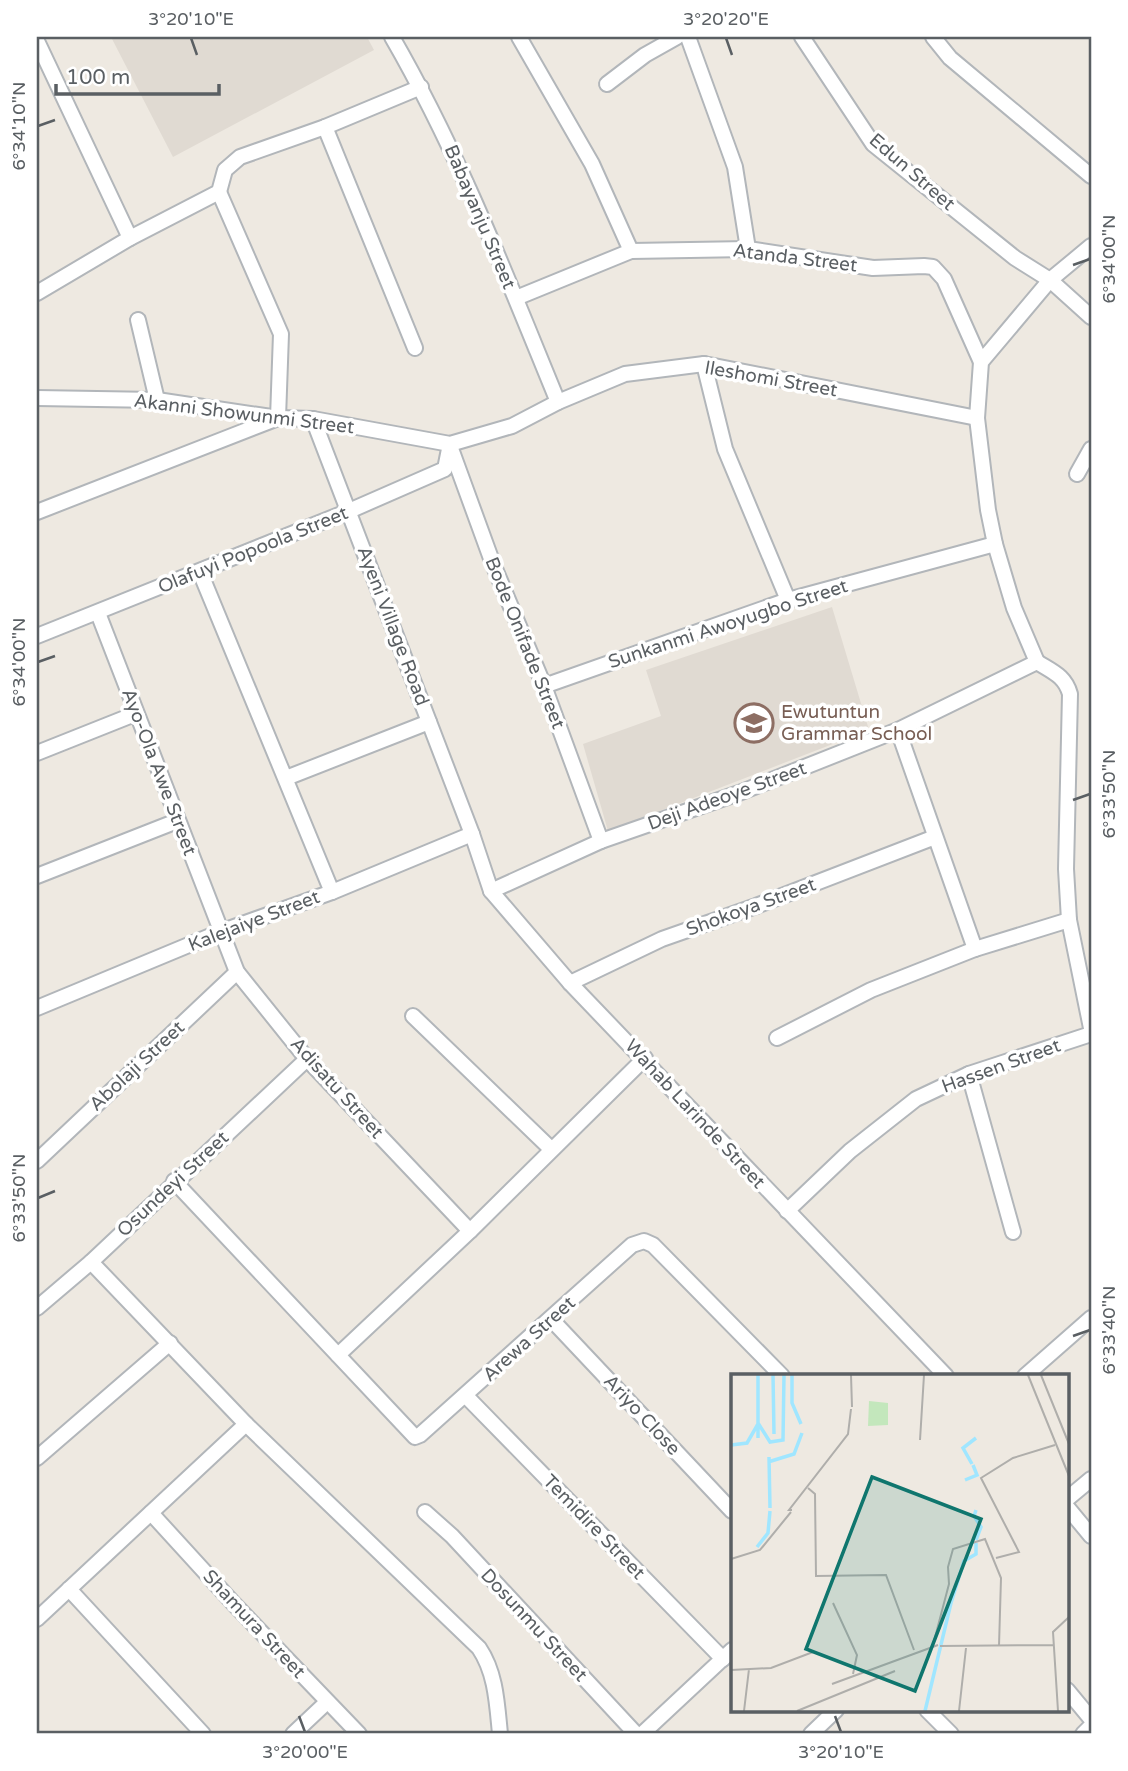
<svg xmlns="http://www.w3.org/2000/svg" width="1128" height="1771" font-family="'Varela Round',sans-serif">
<rect width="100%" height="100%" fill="#eee9e1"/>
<!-- education -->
<g fill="#e0dad2">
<polygon points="111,37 367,37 374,50 173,157"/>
<polygon points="832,607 869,730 608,831 583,744 661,716 646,670"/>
</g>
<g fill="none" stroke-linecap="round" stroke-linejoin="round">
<!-- minor casing -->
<g stroke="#b2b6ba" stroke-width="18">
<g id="minor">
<path d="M392,37C459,153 507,278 558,402"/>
<polyline points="519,37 592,164 631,251"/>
<polyline points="688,37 735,167 748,249"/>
<polyline points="802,37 873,144 1015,258 1050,280 1091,317"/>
<polyline points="933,37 950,58 1091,176"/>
<polyline points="37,41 130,238"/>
<polyline points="607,84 645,55 677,37"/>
<polyline points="325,127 415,348"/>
<polyline points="37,293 130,238 219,192 225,170 240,157 325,127 421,87"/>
<polyline points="516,298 631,251 748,249 873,268 924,266 933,267 944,279 981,362"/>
<polyline points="138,320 157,400"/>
<polyline points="704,364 725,449 788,600"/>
<polyline points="37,398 157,400 278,418 313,419 450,444 512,426 558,402 625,374 704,364 977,418"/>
<polyline points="313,419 472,834 491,891 570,983 946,1376"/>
<polyline points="450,446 493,564 544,686 601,841"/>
<polyline points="1077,474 1091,449"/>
<polyline points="37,512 278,418 281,334 219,192"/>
<polyline points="200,572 332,892"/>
<polyline points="98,613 237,972 307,1059 470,1231"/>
<polyline points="37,636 349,511 445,469 450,444"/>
<polyline points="1037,662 1014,608 995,544 988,510 977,418 981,362 1050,280 1091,246"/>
<path d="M1037,662C1053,672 1065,676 1070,694L1066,869L1069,920L1091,1028"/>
<polyline points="544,686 788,600 995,544"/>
<polyline points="898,730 975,949"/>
<polyline points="37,753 135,714"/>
<polyline points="286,778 429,722"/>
<polyline points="37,876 177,821"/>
<polyline points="491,891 601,841 739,793 898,730 1037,662"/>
<polyline points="570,983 662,939 756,906 935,837"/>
<polyline points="37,1008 220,932 332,892 472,834"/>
<polyline points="413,1016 551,1149"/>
<polyline points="777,1038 871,990 975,949 1069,920"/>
<polyline points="969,1074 1013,1232"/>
<polyline points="37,1161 237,972"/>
<polyline points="174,1181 415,1437 420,1435 632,1245 644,1241 653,1245 782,1376"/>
<polyline points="787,1211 850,1151 916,1099 969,1074 1091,1034"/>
<path d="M91,1262L246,1424L479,1648C496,1673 497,1704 500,1734"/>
<polyline points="37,1308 91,1262 307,1059"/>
<polyline points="551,1319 732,1511"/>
<polyline points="338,1355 470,1231 645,1058"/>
<polyline points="1025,1376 1091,1318"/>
<polyline points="466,1396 723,1659"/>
<polyline points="37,1458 170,1343"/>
<polyline points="1067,1499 1091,1479"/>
<polyline points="1067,1507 1091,1536"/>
<polyline points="425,1512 452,1536 636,1734"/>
<polyline points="151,1513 235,1605 359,1734"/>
<polyline points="69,1589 203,1734"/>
<polyline points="37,1619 246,1424"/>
<polyline points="1067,1690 1091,1719"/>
<polyline points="927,1710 951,1734"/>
<polyline points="293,1734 327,1702"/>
<polyline points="642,1734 732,1650"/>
<polyline points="811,1734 836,1710"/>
<polyline points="1083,1734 1091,1726"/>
</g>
</g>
<!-- minor -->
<use href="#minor" stroke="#fff" stroke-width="14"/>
</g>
<!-- ticks -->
<path fill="none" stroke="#5a5f63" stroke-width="2.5" d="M191,38L197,55M726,38L732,55M38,126L55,120M1073,265L1090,259M38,662L55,656M1073,800L1090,794M38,1198L55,1191M1073,1336L1090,1330M299,1716L305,1732M835,1716L841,1732"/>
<!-- icons -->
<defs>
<g id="school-ring" transform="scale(2.0125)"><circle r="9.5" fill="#fff" stroke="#8d6e63" stroke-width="1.5"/><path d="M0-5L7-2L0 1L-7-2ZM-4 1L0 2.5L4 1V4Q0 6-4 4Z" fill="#8d6e63"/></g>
</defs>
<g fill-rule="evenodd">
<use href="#school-ring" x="754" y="723"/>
</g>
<g text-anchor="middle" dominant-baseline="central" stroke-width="7" stroke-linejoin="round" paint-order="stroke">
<!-- street labels -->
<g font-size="19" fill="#5a5f63" stroke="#fff">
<text transform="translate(912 172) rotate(41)">Edun Street</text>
<text transform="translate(480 217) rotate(67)">Babayanju Street</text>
<text transform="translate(795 258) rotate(7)">Atanda Street</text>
<text transform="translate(771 379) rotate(10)">Ileshomi Street</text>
<text transform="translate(244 414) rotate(7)">Akanni Showunmi Street</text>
<text transform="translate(253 550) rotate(-22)">Olafuyi Popoola Street</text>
<text transform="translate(728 624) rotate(-18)">Sunkanmi Awoyugbo Street</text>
<text transform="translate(393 626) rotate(69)">Ayeni Village Road</text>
<text transform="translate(525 643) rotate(68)">Bode Onifade Street</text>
<text transform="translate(159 772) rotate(69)">Ayo-Ola Awe Street</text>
<text transform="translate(727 796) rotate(-20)">Deji Adeoye Street</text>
<text transform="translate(751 907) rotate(-20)">Shokoya Street</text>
<text transform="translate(254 921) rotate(-21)">Kalejaiye Street</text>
<text transform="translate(137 1066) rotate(-43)">Abolaji Street</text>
<text transform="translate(1001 1066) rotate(-20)">Hassen Street</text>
<text transform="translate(337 1088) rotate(48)">Adisatu Street</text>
<text transform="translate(695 1114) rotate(47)">Wahab Larinde Street</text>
<text transform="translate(173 1184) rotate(-43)">Osundeyi Street</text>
<text transform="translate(529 1339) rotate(-42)">Arewa Street</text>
<text transform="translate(642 1415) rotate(47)">Ariyo Close</text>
<text transform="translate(594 1527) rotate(46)">Temidire Street</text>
<text transform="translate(254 1624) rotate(47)">Shamura Street</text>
<text transform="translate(534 1625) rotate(47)">Dosunmu Street</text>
</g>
<!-- education labels -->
<g font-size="19" fill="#785e54" stroke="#fff" text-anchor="start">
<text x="781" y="712">Ewutuntun<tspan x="781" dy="22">Grammar School</tspan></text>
</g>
</g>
<!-- overview -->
<g transform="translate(731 1374)">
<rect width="338" height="338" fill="#eee9e1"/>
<path d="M138,27L157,29V51L137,52Z" fill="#c3e7bc"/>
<path fill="none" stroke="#a0e6ff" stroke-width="3.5" d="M27,1V64M42,1L43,60M61,1V29L70,50M27,49L39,68L52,66L53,1M0,71L16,69L27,50M38,83L39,134M37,88L63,80L71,59M241,90L232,74L245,64M234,106L246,101L242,91M245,166L250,153L243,142L245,136M26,173L37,159L39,137M194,337L220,229L233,187L245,180V169"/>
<path fill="none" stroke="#afaeab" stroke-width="2" d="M120,1L121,33M297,1L338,102M310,1L338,70M189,66L193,1M77,114L84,120L85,202L155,201L183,276M61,136H58L117,60L120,35M265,184L288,178L250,104L282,84L324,71M0,185L29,176L60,138M102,229L126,281L122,300M202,271L218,210L217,193L222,175L254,165L270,204L268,272M209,272L322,271M0,296L40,294L82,278M101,310L207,271M13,337L18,295M66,337L164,297M228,337L235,274M327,337L322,258L338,243"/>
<path fill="#0f766e" fill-opacity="0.15" stroke="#0f766e" stroke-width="3.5" d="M141,103L250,145L184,317L75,275Z"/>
<rect width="338" height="338" fill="none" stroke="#5a5f63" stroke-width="3.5"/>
</g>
<!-- border -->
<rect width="1128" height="1771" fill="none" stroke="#ffffff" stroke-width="77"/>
<!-- scale -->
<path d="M56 84v10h163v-10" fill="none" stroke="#5a5f63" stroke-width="3.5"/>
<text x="66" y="84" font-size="21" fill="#5a5f63" stroke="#ffffff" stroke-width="5" paint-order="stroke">100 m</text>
<rect x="38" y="38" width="1052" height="1694" fill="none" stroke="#5a5f63" stroke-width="2.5"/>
<g font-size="18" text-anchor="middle" fill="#5a5f63">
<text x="191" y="25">3°20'10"E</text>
<text x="726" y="25">3°20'20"E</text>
<text transform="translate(19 126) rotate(-90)" y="6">6°34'10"N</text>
<text transform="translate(1109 259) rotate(-90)" y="6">6°34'00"N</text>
<text transform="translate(19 662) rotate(-90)" y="6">6°34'00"N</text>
<text transform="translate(1109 794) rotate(-90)" y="6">6°33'50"N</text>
<text transform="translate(19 1198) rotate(-90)" y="6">6°33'50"N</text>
<text transform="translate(1109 1330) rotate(-90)" y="6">6°33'40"N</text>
<text x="305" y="1758">3°20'00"E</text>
<text x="841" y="1758">3°20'10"E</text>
</g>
</svg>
